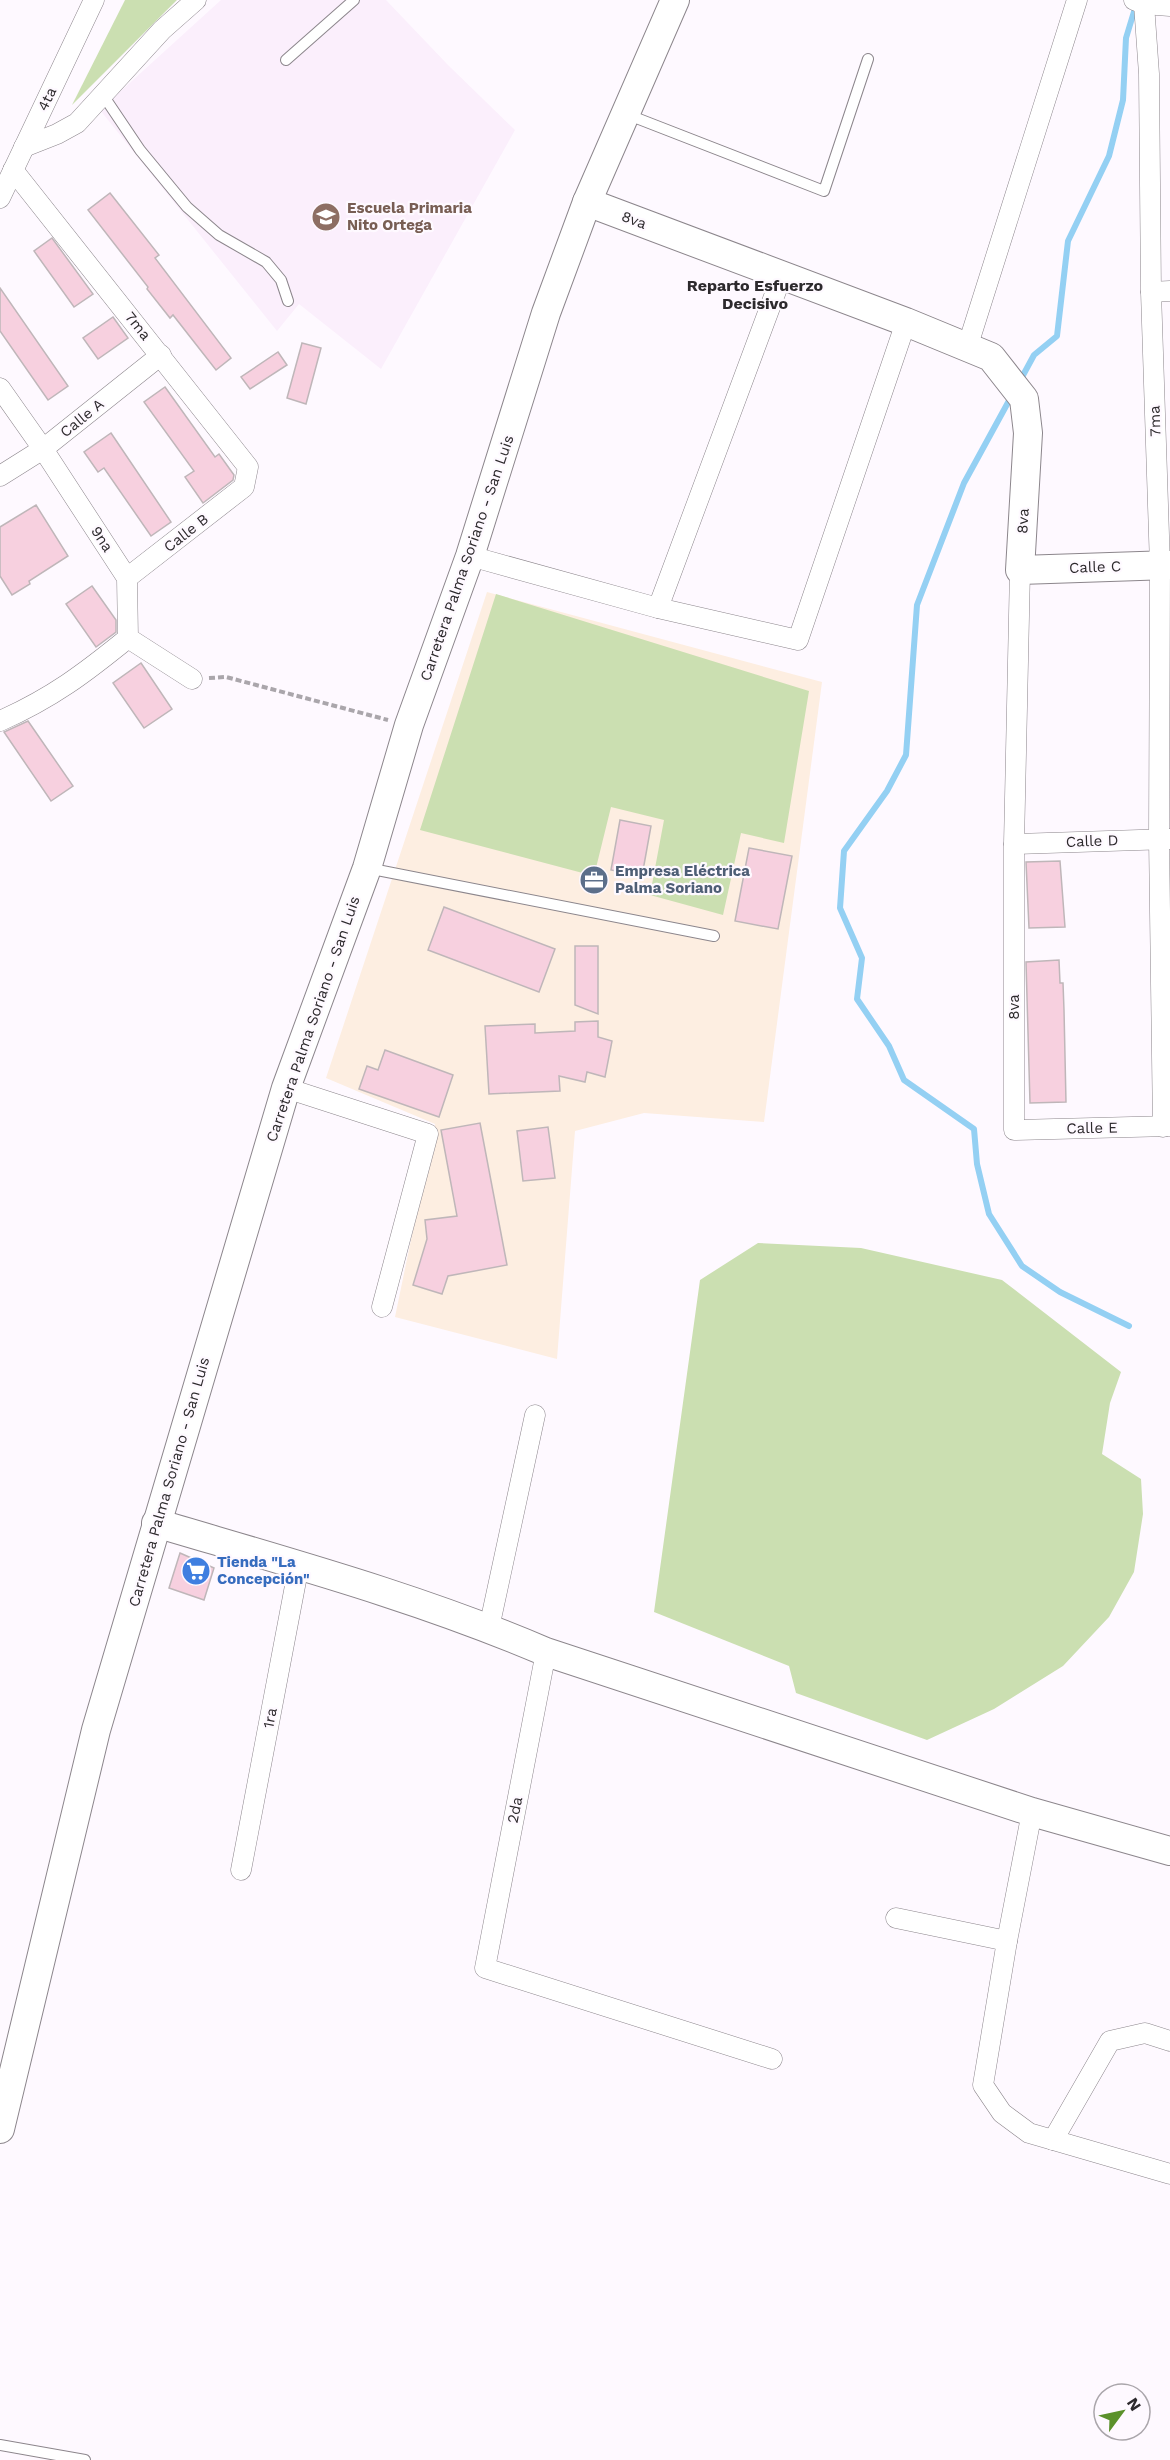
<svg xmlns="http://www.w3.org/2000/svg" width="1170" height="2460" font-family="'Work Sans',sans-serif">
<rect width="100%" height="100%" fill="#fef9ff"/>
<!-- commercial -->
<polygon fill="#fdeee1" points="487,592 822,682 764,1122 644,1113 575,1131 557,1359 395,1317 435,1124 326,1078"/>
<!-- built -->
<polygon fill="#fbeffc" points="221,0 386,0 448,65 515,130 381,369 299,304 277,331 100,110"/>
<!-- green -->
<g fill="#cbdfb1">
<polygon points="125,0 177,0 72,105"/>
<polygon points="496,594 809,691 784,843 741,833 723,915 650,895 664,820 611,807 594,876 420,830"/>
<polygon points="758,1243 861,1248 1002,1280 1121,1372 1110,1403 1102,1454 1141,1479 1143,1514 1134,1572 1109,1617 1063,1666 994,1709 927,1740 796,1693 789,1666 654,1612 700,1280"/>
</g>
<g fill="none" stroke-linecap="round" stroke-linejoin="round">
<!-- stream -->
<g stroke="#94d0f3" stroke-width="6">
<polyline points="1021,379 1034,355 1057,336 1068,241 1109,156 1123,100 1126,38 1136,5"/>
<polyline points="1011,397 964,483 917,605 906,755 887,791 844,851 840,908 862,958 857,999 889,1046 904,1080 974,1129 977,1164 989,1214 1022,1266 1060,1292 1129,1326"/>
</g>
</g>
<!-- building -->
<g fill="#f7d0df" stroke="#bfb6b9" stroke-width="1.5">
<polygon points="110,193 159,255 155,258 231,358 216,370 173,315 170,318 147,289 148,287 88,210"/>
<polygon points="52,238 93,294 74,307 34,251"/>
<polygon points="0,288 68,386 48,400 0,331"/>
<polygon points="113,317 128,338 98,359 83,338"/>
<polygon points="302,343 321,348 306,404 287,398"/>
<polygon points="278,352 287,365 250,389 241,377"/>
<polygon points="165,387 215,457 219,454 234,475 233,480 203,503 185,477 194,471 144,402"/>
<polygon points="111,433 171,522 151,536 104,468 98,472 84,452"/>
<polygon points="36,505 68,556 29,581 30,584 12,595 0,576 0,527"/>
<polygon points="92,586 116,620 116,632 96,647 66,604"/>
<polygon points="141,663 172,709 144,728 113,683"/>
<polygon points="28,721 73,786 51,801 4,732"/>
<polygon points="620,820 651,826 642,876 611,870"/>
<polygon points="749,848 792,856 778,929 735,921"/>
<polygon points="1060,861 1065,927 1029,928 1026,862"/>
<polygon points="444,907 555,949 539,992 428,950"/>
<polygon points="575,946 598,946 598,1014 575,1005"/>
<polygon points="1059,960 1060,983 1063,983 1064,1010 1066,1102 1030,1103 1026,962"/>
<polygon points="598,1021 598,1037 612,1041 605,1077 587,1072 585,1082 559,1076 560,1091 489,1094 485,1026 535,1024 535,1033 575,1031 575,1022"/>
<polygon points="385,1050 453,1075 439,1117 359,1089 367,1066 378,1070"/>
<polygon points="480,1123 507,1265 448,1276 442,1294 413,1285 427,1239 425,1220 457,1216 441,1130"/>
<polygon points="548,1127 555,1178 523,1181 517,1131"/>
<polygon points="180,1553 214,1568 204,1600 169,1588"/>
</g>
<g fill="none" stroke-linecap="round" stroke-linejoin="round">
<!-- lane casing -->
<g stroke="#8c868c" stroke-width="12">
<g id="lane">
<polyline points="286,60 354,0"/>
<polyline points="103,95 140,150 187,207 219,235 266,262 281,280 288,301"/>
<polyline points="626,114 824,191 868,59"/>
<polyline points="367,868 714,936"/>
<polyline points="0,2445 85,2460"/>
</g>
</g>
<!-- street casing -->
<g stroke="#8c868c" stroke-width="21">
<g id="street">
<polyline points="1134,0 1144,4 1170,6"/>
<polyline points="1144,4 1149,74 1151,292 1160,566 1159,839 1163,1127"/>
<polyline points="24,147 57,134 77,123 162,30 196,0"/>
<polyline points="13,170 248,467 244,487 127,578"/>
<polyline points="0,198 94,0"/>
<polyline points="1151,292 1170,291"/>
<polyline points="967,348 1077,0"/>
<polyline points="0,388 43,449 127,578 128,638 192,679"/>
<polyline points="0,476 43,449 161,355"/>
<polyline points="470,556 658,608 798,640 906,322"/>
<polyline points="1020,570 1014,844 1014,1130 1170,1126"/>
<polyline points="658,608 782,275"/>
<path d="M0,721C52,698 85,673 128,638"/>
<polyline points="1014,844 1170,839"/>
<polyline points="286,1088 428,1134 382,1307"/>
<polyline points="489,1628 535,1415"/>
<polyline points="546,1652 485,1968 772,2059"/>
<polyline points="1032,1812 1007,1941 983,2085 1002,2113 1029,2133 1170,2174"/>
<polyline points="241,1870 299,1565"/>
<polyline points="896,1918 1007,1941"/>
<polyline points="1053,2140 1110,2041 1145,2033 1170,2041"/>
</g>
</g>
<!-- secondary casing -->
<g stroke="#8c868c" stroke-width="30">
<g id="secondary">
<polyline points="587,202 906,322 991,357 1024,399 1028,433 1020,570 1170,565"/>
<path d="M156,1523C287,1562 420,1598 546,1652L1032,1812L1170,1851"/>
<polyline points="0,2129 96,1730 286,1088 367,868 409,725 470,556 546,313 587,202 675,0"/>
</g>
</g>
<!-- path -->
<polyline stroke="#aaa6ab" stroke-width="4" stroke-dasharray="6 3" stroke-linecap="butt" points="209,678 226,677 388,720"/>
<!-- lane -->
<use href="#lane" stroke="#fff" stroke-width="10"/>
<!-- street -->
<use href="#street" stroke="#fff" stroke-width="20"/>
<!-- secondary -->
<use href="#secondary" stroke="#fff" stroke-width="28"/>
</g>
<!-- icons -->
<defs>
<g id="school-disc" transform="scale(1.5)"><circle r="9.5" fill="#8d6e63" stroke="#fef9ff"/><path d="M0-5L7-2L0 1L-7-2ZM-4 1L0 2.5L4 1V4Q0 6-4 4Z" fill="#fff"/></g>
<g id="office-disc" transform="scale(1.5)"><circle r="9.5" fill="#5c6f8a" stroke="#fef9ff"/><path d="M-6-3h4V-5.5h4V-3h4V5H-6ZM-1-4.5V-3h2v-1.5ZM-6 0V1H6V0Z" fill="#fff"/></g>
<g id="supermarket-disc" transform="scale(1.5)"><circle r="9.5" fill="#3f7fe0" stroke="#fef9ff"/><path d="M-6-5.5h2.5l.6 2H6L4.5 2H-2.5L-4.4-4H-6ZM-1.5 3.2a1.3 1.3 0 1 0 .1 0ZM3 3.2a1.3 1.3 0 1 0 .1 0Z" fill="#fff"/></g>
</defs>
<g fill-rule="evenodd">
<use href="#school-disc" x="326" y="217"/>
<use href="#office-disc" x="594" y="880"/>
<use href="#supermarket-disc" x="196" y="1571"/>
</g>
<g text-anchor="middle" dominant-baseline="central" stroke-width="4.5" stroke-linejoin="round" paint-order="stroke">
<!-- street labels -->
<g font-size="15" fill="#2d2a2d" stroke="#fef9ff">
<text transform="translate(47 99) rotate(-64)">4ta</text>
<text transform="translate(634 220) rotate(20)">8va</text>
<text transform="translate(138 326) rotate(51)">7ma</text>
<text transform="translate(82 418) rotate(-39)">Calle A</text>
<text transform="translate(1155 421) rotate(-92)">7ma</text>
<text transform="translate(1023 521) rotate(-87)">8va</text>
<text transform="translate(186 533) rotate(-38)">Calle B</text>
<text transform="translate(102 539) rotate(57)">9na</text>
<text transform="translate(467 558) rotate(-71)">Carretera Palma Soriano - San Luis</text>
<text transform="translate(1095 567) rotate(-2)">Calle C</text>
<text transform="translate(1092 841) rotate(-2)">Calle D</text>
<text transform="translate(1014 1007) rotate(-90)">8va</text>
<text transform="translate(313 1019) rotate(-71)">Carretera Palma Soriano - San Luis</text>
<text transform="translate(1092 1128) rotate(-1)">Calle E</text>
<text transform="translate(169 1482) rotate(-74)">Carretera Palma Soriano - San Luis</text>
<text transform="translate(270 1718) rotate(-79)">1ra</text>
<text transform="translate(515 1810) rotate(-79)">2da</text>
</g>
<!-- education labels -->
<g font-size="15" font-weight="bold" fill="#785e54" stroke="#fef9ff" text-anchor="start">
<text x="347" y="208">Escuela Primaria<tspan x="347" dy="17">Nito Ortega</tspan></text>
</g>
<!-- service labels -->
<g font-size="15" font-weight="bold" fill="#4e5e75" stroke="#fef9ff" text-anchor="start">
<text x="615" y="871">Empresa Eléctrica<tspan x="615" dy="17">Palma Soriano</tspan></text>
</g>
<!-- shop labels -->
<g font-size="15" font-weight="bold" fill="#366cbe" stroke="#fef9ff" text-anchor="start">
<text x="217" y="1562">Tienda "La<tspan x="217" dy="17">Concepción"</tspan></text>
</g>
<!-- neighbourhood labels -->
<g font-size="16" font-weight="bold" fill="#2d2a2d" stroke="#fef9ff">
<text x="755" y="285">Reparto Esfuerzo<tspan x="755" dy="18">Decisivo</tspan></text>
</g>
</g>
<!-- north arrow -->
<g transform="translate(1122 2412) rotate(57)"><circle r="28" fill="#fef9ff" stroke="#aaa6ab" stroke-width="1.5"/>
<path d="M0-4.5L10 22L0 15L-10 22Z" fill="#5b912b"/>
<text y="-9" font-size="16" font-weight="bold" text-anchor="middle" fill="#2d2a2d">N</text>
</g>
</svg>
